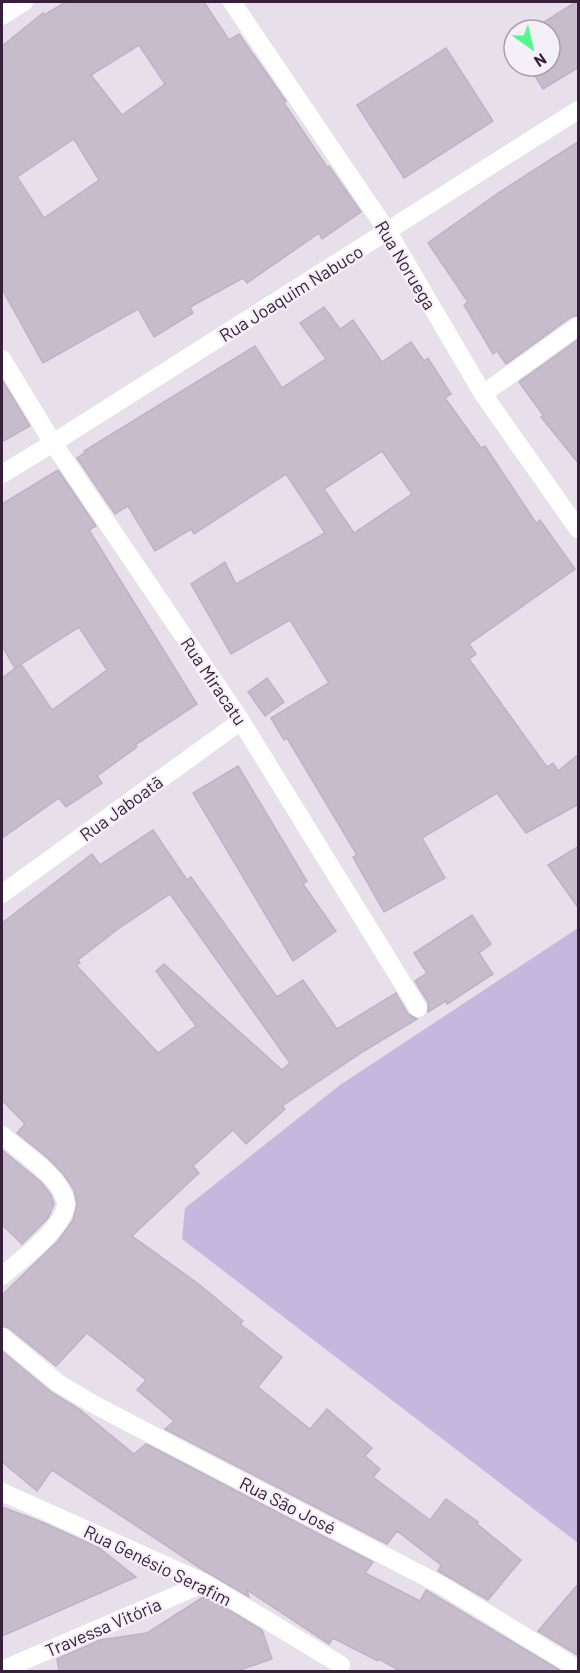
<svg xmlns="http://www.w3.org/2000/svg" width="580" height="1673" font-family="Barlow,sans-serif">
<rect width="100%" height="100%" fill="#e7e0eb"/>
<!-- green -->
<polygon fill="#c6b7de" points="578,928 578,1543 182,1239 185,1208 340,1085"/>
<!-- building -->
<g fill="#c7bccc" stroke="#bfb2c5" stroke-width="1.5" fill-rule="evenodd">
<path d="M66,2H204L229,40L239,34L286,101L284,103L327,167L329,166L361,212L322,239L319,233L247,283L243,278L190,307L193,313L154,337L138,309L43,363L2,289V46L43,13L44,15ZM139,45L165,84L122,115L91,75ZM74,139L99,180L44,218L17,177Z"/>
<polygon points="576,2 579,2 579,67 543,89 529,66 550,66 550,30 531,30"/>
<polygon points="446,48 493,121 404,178 357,105"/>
<polygon points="579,141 579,315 571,317 506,364 497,351 493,354 464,305 468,302 428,243 498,193"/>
<path d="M324,307L340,329L353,320L382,362L411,342L424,361L428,358L451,394L445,398L481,448L485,446L536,523L540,520L575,569L469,644L476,654L469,659L547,767L553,763L558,771L579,754V804L526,833L497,793L422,838L445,878L384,912L353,857L357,855L287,738L284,740L271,718L329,683L290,620L231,654L191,584L225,562L236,584L325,533L286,474L194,534L191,529L155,551L128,506L115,514L77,458L85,453L84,451L255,346L282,388L326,359L300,323ZM382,451L412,494L354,533L324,489Z"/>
<polygon points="579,339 579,464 541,417 543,415 519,382"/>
<polygon points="2,380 30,426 2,442"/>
<polygon points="58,470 96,526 89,530 197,704 135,745 137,747 97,776 102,783 66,807 59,798 2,838 2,678 21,664 52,710 107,670 79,627 15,668 2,646 2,504"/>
<polygon points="267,678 284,702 265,716 248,692"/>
<polygon points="238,766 307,881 303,884 336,931 293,961 193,793"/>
<path d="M153,830L187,880L191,877L277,997L303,980L337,1029L396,993L408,1014L417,1019L364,1051L282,1106L285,1109L246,1144L233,1130L193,1166L199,1173L132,1236L200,1285L243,1321L240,1324L282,1357L258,1387L310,1429L327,1409L372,1448L365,1456L380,1469L373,1477L430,1520L446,1499L478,1522L477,1524L521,1560L488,1600L438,1571L441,1565L397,1531L387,1544L165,1429L174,1421L137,1390L146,1380L87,1333L56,1366L9,1328L2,1326V1295L58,1241L73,1220L77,1204L74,1190L64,1175L49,1159L17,1133L25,1124L2,1100V923L92,854L100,865ZM170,894L290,1063L282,1070L164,964L156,971L196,1026L158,1053L76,965L80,963L78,960L118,929Z"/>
<polygon points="579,846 579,909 548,865"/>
<polygon points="472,915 491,944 479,953 493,974 447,1004 446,1001 428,1012 428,1002 415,981 427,973 414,953"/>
<polygon points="2,1150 41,1182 51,1195 54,1204 48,1218 22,1244 2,1225"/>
<polygon points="2,1351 51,1392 79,1409 134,1454 146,1444 373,1562 365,1573 420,1601 426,1590 561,1671 400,1671 379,1659 378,1661 333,1638 329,1644 247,1590 249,1597 203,1570 52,1470 37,1491 2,1462"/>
<polygon points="2,1507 44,1523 99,1548 136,1577 2,1636"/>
<polygon points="579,1583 579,1656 538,1631"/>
<polygon points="205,1596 262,1630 272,1659 237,1671 59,1671 57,1659 100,1640 147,1633"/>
</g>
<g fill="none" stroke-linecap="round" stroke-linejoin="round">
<!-- minor -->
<g stroke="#fff" stroke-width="18">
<polyline points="232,2 388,232 483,394 578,529"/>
<polyline points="2,16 24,2"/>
<polyline points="2,359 53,443 241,721 418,1008"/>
<polyline points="483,394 578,326"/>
<polyline points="2,474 53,443 578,110"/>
<polyline points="2,894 241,721"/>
<path d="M2,1135C17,1148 50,1171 60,1188C63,1192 66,1201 66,1205C63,1229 19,1261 2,1276"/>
<polyline points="2,1337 58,1383 93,1404 441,1585 578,1669"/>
<polyline points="2,1492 205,1583 341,1665"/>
<polyline points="2,1670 205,1583"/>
</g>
</g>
<g text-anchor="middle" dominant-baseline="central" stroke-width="4.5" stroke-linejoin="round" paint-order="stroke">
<!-- street labels -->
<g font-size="18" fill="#38203c" stroke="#f5f0f8">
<text transform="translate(406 265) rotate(59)">Rua Noruega</text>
<text transform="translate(291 293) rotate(-32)">Rua Joaquim Nabuco</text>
<text transform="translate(214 681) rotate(56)">Rua Miracatu</text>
<text transform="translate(121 808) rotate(-36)">Rua Jaboatã</text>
<text transform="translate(288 1505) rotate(27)">Rua São José</text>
<text transform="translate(158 1565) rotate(26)">Rua Genésio Serafim</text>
<text transform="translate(103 1627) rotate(-23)">Travessa Vitória</text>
</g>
</g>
<!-- border -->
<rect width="580" height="1673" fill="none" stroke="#38203c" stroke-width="6"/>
<!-- north arrow -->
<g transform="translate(532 48) rotate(146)"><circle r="28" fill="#f5f0f8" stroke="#a99dad" stroke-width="1.5"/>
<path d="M0-4.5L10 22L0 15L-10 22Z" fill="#52f78e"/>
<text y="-9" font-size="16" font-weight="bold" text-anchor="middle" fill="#38203c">N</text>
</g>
</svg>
